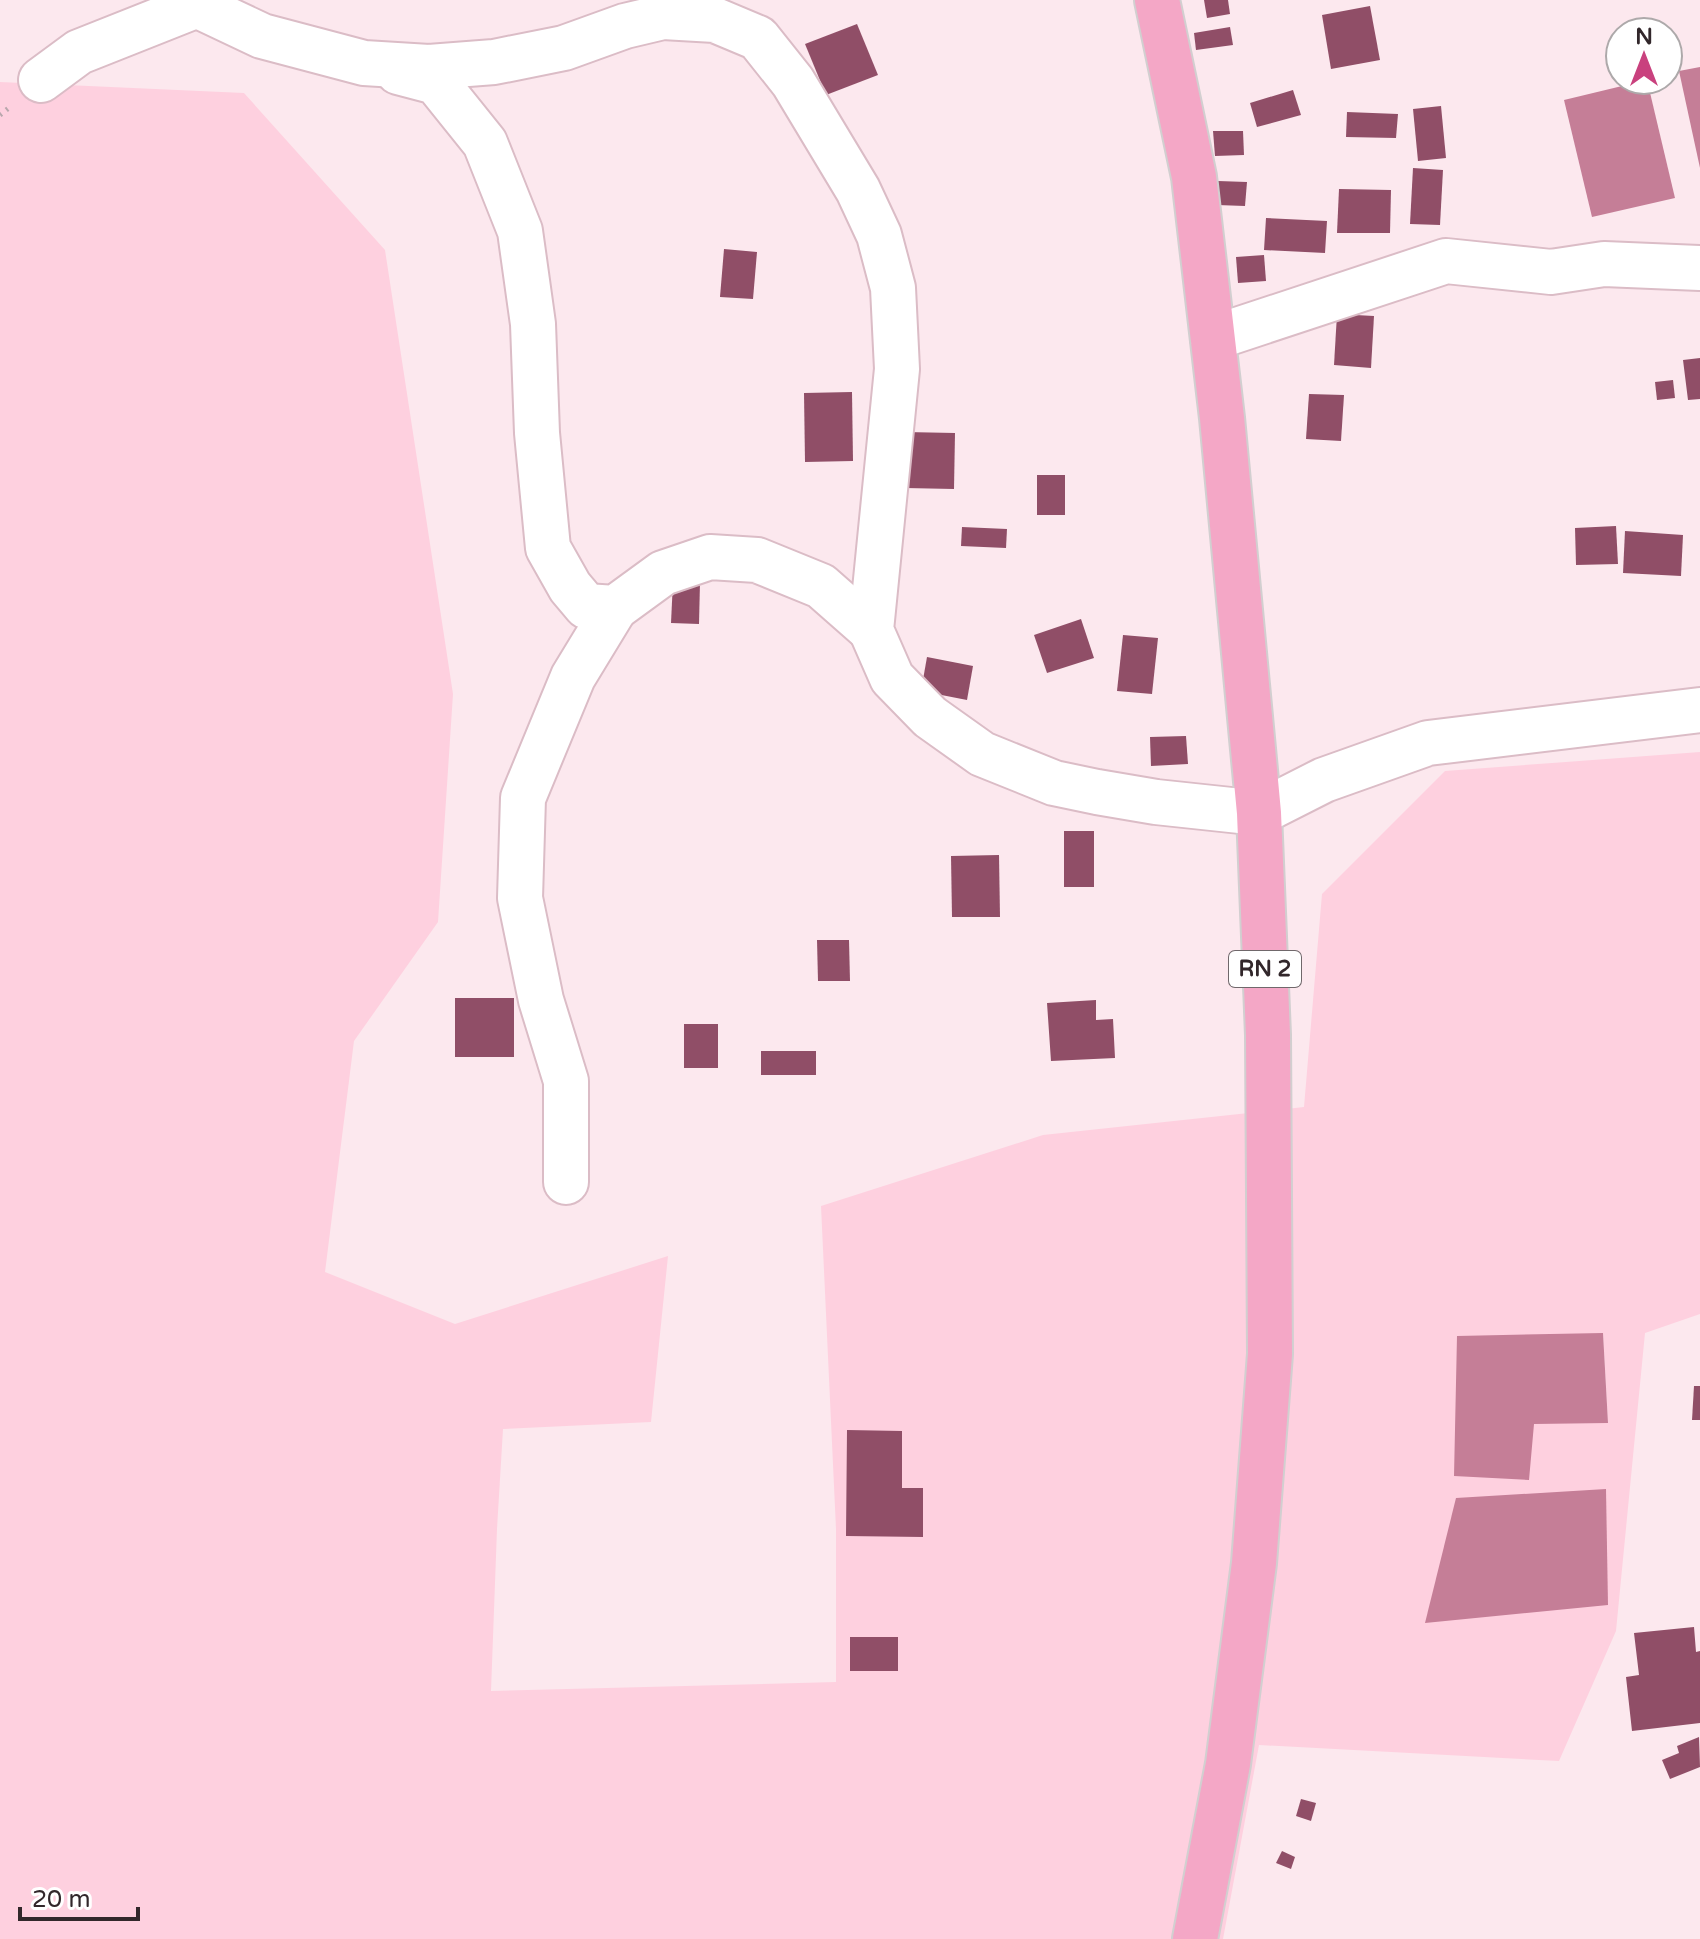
<svg xmlns="http://www.w3.org/2000/svg" width="1700" height="1939" font-family="'Varela Round',sans-serif">
<rect width="100%" height="100%" fill="#fce8ee"/>
<!-- green -->
<path fill="#fed0df" fill-rule="evenodd" d="M0,82L244,93L385,250L453,694L438,922L354,1041L325,1272L455,1324L668,1256L651,1422L503,1429L497,1529L491,1691L836,1682V1529L821,1206L1043,1135L1304,1107L1322,894L1445,771L1700,752V1314L1645,1333L1616,1631L1559,1761L1259,1745L1223,1939H0ZM1603,1333L1608,1423H1534Z"/>
<!-- water -->
<g fill="#c57e97">
<polygon points="1700,67 1700,168 1679,71"/>
<polygon points="1647,80 1675,198 1592,217 1564,100"/>
<polygon points="1603,1333 1608,1423 1534,1424 1529,1480 1454,1476 1457,1336"/>
<polygon points="1606,1489 1608,1605 1425,1623 1456,1498"/>
</g>
<!-- building -->
<g fill="#904e67">
<polygon points="1204,0 1228,0 1230,14 1207,18"/>
<polygon points="1370,6 1380,60 1331,69 1322,15"/>
<polygon points="857,24 878,75 826,95 805,44"/>
<polygon points="1230,27 1233,45 1196,50 1194,33"/>
<polygon points="1293,90 1301,115 1257,127 1250,103"/>
<polygon points="1441,106 1446,158 1418,161 1413,109"/>
<polygon points="1347,112 1398,114 1396,138 1346,137"/>
<polygon points="1213,131 1243,131 1244,155 1215,156"/>
<polygon points="1413,168 1443,170 1440,225 1410,224"/>
<polygon points="1218,181 1247,182 1245,206 1217,205"/>
<polygon points="1339,189 1391,190 1390,233 1337,233"/>
<polygon points="1266,218 1327,221 1325,253 1264,250"/>
<polygon points="724,249 757,252 753,299 720,297"/>
<polygon points="1264,255 1266,281 1238,283 1236,257"/>
<polygon points="1337,314 1374,316 1371,368 1334,365"/>
<polygon points="1700,358 1700,399 1688,400 1683,360"/>
<polygon points="1673,380 1675,398 1657,400 1655,382"/>
<polygon points="852,392 853,461 805,462 804,393"/>
<polygon points="1309,394 1344,395 1341,441 1306,439"/>
<polygon points="905,432 955,433 954,489 905,488"/>
<rect x="1037" y="475" width="28" height="40"/>
<polygon points="1616,526 1618,564 1576,565 1575,528"/>
<polygon points="962,527 1007,529 1006,548 961,546"/>
<polygon points="1625,531 1683,535 1681,576 1623,573"/>
<polygon points="673,581 700,582 699,624 671,623"/>
<polygon points="1081,619 1094,658 1047,673 1034,635"/>
<polygon points="1123,635 1158,638 1152,694 1117,691"/>
<polygon points="927,657 973,666 967,700 921,691"/>
<polygon points="1186,736 1188,764 1151,766 1150,737"/>
<rect x="1064" y="831" width="30" height="56"/>
<polygon points="999,855 1000,917 952,917 951,856"/>
<polygon points="817,940 849,940 850,981 818,981"/>
<rect x="455" y="998" width="59" height="59"/>
<polygon points="1096,1000 1096,1020 1113,1019 1115,1058 1051,1061 1047,1003"/>
<rect x="684" y="1024" width="34" height="44"/>
<rect x="761" y="1051" width="55" height="24"/>
<polygon points="1694,1386 1700,1386 1700,1420 1692,1420"/>
<polygon points="847,1430 902,1431 902,1488 923,1488 923,1537 846,1536"/>
<polygon points="1694,1627 1696,1652 1700,1651 1700,1723 1632,1731 1626,1677 1639,1675 1634,1633"/>
<rect x="850" y="1637" width="48" height="34"/>
<polygon points="1699,1737 1700,1767 1670,1779 1662,1760 1679,1753 1677,1746"/>
<polygon points="1301,1799 1316,1803 1311,1821 1296,1816"/>
<polygon points="1282,1851 1295,1857 1291,1869 1276,1863"/>
</g>
<g fill="none" stroke-linecap="round" stroke-linejoin="round">
<!-- street casing -->
<g stroke="#dbbcc6" stroke-width="48">
<g id="street">
<polyline points="186,0 262,36 364,63 429,67 494,62 564,48 625,26 663,17 715,20 758,38 793,82 858,190 879,235 893,288 897,369 871,630 892,678 930,717 982,754 1054,783 1097,792 1156,802 1259,813 1324,780 1428,743 1700,710"/>
<polyline points="398,72 436,82 485,143 520,231 533,324 537,433 548,548 570,587 586,606 615,608 663,573 710,557 757,560 821,586 871,630"/>
<polyline points="41,80 79,52 195,6"/>
<polyline points="1213,338 1446,261 1551,272 1604,264 1700,268"/>
<polyline points="566,1182 566,1081 541,1000 520,898 523,798 573,677 615,608"/>
</g>
</g>
<!-- primary casing -->
<g stroke="#d2cfd0" stroke-width="48">
<polyline id="primary" points="1157,0 1194,177 1222,418 1259,813 1268,1035 1270,1354 1254,1563 1228,1764 1195,1939"/>
</g>
<!-- path -->
<polyline stroke="#b8a7ad" stroke-width="5" stroke-dasharray="2 6" stroke-linecap="butt" points="0,115 10,107"/>
<!-- street -->
<use href="#street" stroke="#fff" stroke-width="44"/>
<!-- primary -->
<use href="#primary" stroke="#f4a7c6" stroke-width="44"/>
</g>
<g text-anchor="middle" dominant-baseline="central" stroke-width="8" stroke-linejoin="round" paint-order="stroke">
<!-- shield labels -->
<rect fill="#fff" stroke="#70686b" stroke-width="2" x="1229" y="951" width="72" height="36" rx="6"/>
<g font-size="22" font-weight="bold" fill="#32272b">
<text x="1265" y="969">RN 2</text>
</g>
</g>
<!-- north arrow -->
<g transform="translate(1644 56)"><circle r="38" fill="#ffffff" stroke="#ada9aa" stroke-width="2"/>
<path d="M0-6L14 30L0 20L-14 30Z" fill="#c9417e"/>
<text y="-12" font-size="22" font-weight="bold" text-anchor="middle" fill="#32272b">N</text>
</g>
<!-- scale -->
<path d="M20 1907v12h118v-12" fill="none" stroke="#32272b" stroke-width="4"/>
<text x="32" y="1907" font-size="24" fill="#32272b" stroke="#ffffff" stroke-width="6" paint-order="stroke">20 m</text>
</svg>
